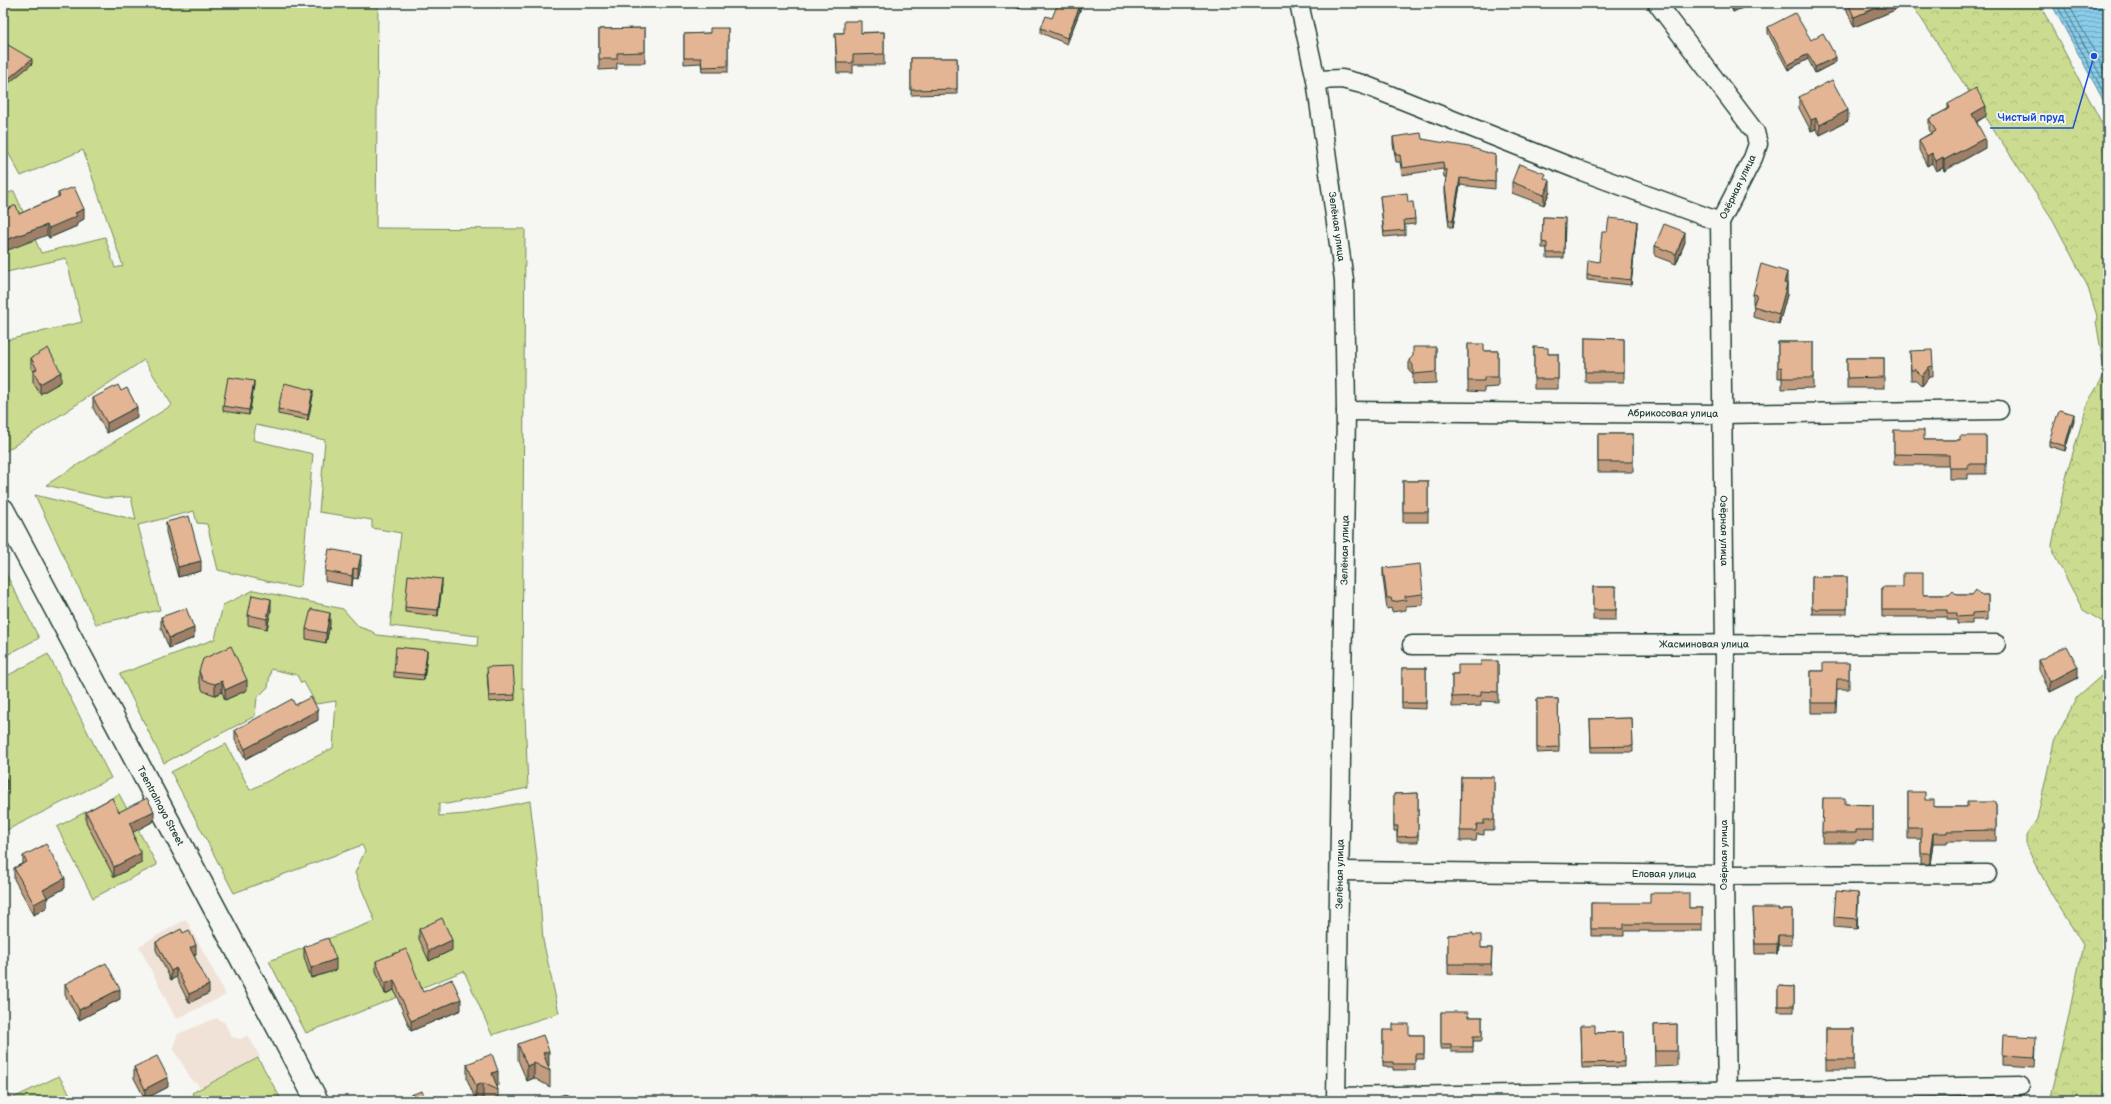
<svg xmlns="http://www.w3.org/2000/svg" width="2111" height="1104" font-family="'Balsamiq Sans',sans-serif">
<defs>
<pattern id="forest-crowns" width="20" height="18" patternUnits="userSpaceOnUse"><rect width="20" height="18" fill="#cbdb8f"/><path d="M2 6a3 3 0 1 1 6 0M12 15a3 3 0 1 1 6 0" fill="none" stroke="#aebd7c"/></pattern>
<pattern id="water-rules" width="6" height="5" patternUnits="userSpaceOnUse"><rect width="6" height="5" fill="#8acceb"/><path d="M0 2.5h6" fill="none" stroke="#70a7bf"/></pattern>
</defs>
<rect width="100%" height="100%" fill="#f6f6f2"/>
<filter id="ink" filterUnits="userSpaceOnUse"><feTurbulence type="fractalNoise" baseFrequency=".025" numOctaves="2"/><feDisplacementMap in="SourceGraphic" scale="8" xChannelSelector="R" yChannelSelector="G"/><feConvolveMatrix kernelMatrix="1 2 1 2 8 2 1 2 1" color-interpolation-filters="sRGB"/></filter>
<g filter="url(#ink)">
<!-- built -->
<g fill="#f0e2d6">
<polygon points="186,919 226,995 176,1019 139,946"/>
<polygon points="216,1018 224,1022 232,1037 240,1039 248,1035 260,1057 200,1088 197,1083 193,1082 174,1050 174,1044 178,1034"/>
</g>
<!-- green -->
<g fill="#cbdb8f" stroke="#758c62">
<polygon points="3,3 378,3 376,228 525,229 522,688 524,688 528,788 447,804 439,803 439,816 466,814 530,801 537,859 543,940 559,1013 492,1035 464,971 306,1033 269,961 375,921 355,873 365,851 362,845 234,893 171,772 226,744 250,790 333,748 336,701 316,704 304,682 301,683 297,675 271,669 268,687 257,698 255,716 164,763 120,674 215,639 223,605 254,590 343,609 359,627 371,631 377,635 477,646 478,636 390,626 401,533 372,528 372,520 319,512 325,440 256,425 253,440 313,454 301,584 297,588 218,570 207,524 197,523 194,511 138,525 160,610 96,624 35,495 136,520 131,497 104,498 46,485 172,405 144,360 3,453 3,341 82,322 66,258 3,273 3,195 14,191 41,253 105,237 115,268 123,266 83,150 21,176 3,143"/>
<polygon points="3,568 39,638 3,657"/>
<polygon points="48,654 111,778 3,832 3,678"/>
<polygon points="119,794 157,865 93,898 57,827"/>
<polygon points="258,1058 282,1101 190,1101 195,1098 192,1093"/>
<polygon points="59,1076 74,1101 7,1101"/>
</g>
<!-- forest -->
<g fill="url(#forest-crowns)" stroke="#758c62">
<polygon points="1911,3 2039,3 2108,135 2108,625 2083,610 2053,553 2052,545 2067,473 2088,402 2105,374 2096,321 2097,316 2087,285 2053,220"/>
<polygon points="2108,670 2108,1101 2049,1101 2067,1024 2083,945 2052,895 2026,846 2026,836 2037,819 2054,742 2077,697"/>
</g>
<!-- water -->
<polygon fill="url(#water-rules)" stroke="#5f93a2" points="2051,3 2108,3 2108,109"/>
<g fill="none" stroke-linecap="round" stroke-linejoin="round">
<!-- shore -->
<g stroke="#4a767d" stroke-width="1">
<polyline points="2056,3 2108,101"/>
<polyline points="2062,3 2108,90"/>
<polyline points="2068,3 2108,77"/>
</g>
<!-- stream -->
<polyline stroke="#5f93a2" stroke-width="5.5" points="2105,1101 2108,1070"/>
<!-- lane casing -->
<g stroke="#1f3d34" stroke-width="12">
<polyline id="lane" points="562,1101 565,1100"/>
</g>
<!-- street casing -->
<g stroke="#1f3d34" stroke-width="21">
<g id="street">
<path id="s1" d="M1299,3L1316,80L1344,280L1346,411L1336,1101"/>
<path id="s2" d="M1657,3L1755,132L1758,144L1753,158L1720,222L1725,645L1724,875L1727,1101"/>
<polyline points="1316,80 1342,79 1362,84 1576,169 1720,222"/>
<path id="s3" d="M1346,411L1721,414L1999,410"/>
<path id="s4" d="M1412,645L1996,644"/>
<path id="s5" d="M1340,871L1724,875L1987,874"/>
<polyline points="1336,1097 2020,1086"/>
</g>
</g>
<!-- secondary casing -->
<g stroke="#1f3d34" stroke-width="25">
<g id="secondary">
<path id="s6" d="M3,510L317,1101"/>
</g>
</g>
<!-- lane -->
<use href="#lane" stroke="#f6f6f2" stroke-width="9"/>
<!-- street -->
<use href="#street" stroke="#f6f6f2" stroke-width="18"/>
<!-- secondary -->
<use href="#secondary" stroke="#f6f6f2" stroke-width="22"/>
</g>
<!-- wall -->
<g fill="#c39c7f" stroke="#1f3d34">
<polygon points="1005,3 1022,3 1020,9"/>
<polygon points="1729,3 1753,3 1733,12"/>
<polygon points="1844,3 1895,3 1895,10 1854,27"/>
<polygon points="1081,8 1067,44 1041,33 1041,28 1052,18"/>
<polygon points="1768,27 1811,40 1836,62 1815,73 1808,59 1788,70 1768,33"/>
<polygon points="645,28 645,63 617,63 617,69 599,70 599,29"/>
<polygon points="728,28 728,72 702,72 701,63 684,64 684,34 710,33"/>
<polygon points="884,32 884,65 853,65 853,73 837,73 835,33"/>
<polygon points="911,58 957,58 957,94 911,95"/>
<polygon points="1799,97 1848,121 1820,135 1816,129 1811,131 1799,108"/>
<polygon points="1948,104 1986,116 1977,122 1985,148 1944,171 1943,168 1936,171 1932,163 1927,166 1919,150 1919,140 1931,133 1929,129 1929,119 1948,109"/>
<polygon points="1393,137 1422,139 1495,155 1495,189 1460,185 1453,227 1449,227 1445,192 1445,185 1446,177 1444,177 1443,169 1402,175 1400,162 1396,162 1393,144"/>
<polygon points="1512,182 1550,191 1544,205 1512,193"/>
<polygon points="58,193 84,219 77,223 77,226 49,238 47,235 19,214 58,197"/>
<polygon points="1380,196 1408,202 1415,219 1415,224 1405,225 1405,235 1384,237"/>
<polygon points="1543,217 1565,218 1564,258 1547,258 1547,248 1542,248"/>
<polygon points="1637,226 1631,285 1587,280 1587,275 1599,262 1607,232"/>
<polygon points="1685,242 1676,264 1655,256 1655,246"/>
<polygon points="1787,282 1787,295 1779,324 1753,317 1754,305 1753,304 1753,294"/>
<polygon points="1585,338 1624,339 1624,382 1585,382"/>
<polygon points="1778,342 1813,342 1813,388 1782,389 1782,378 1778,378"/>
<polygon points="1468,344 1484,351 1498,351 1498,387 1484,388 1484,392 1468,391"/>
<polygon points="1436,347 1436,383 1413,384 1413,375 1409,371 1409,360"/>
<polygon points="1534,347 1548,354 1558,354 1558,389 1534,389"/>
<polygon points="1910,351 1933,366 1933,377 1929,377 1922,386 1916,380 1911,380"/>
<polygon points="31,358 61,382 40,394 33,382 33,371 31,368"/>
<rect x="1847" y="358" width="37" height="30"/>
<polygon points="254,386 249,415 223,411 223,406"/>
<polygon points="313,395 308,420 278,414 278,409"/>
<polygon points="93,398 137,417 107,433 93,408"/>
<polygon points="2074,420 2065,451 2049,446 2049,441"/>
<polygon points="1894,430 1924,440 1960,440 1986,436 1986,474 1968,474 1968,479 1949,479 1949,465 1894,465"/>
<rect x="1598" y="434" width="35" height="38"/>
<rect x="1403" y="481" width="25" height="41"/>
<polygon points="166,522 201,571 178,577 166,532"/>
<polygon points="361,565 358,579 353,578 352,586 325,581 325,571"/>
<polygon points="1383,568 1423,594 1423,605 1406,606 1406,610 1392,612 1391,608 1387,609 1383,578"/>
<rect x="1812" y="577" width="35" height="37"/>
<polygon points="442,585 438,616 405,612 405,607"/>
<rect x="1593" y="587" width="23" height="33"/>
<polygon points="1882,587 1923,595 1988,595 1988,620 1972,620 1972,624 1957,624 1957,620 1947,620 1947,617 1882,617"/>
<polygon points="271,610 267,629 248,625 248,615"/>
<polygon points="161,617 194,638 169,648 161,628"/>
<polygon points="330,624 326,643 306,639 306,629"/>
<polygon points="427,655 424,680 394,677 394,672"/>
<polygon points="2039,660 2078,678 2050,692 2039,670"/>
<polygon points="1498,661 1498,702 1481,701 1481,706 1452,707 1452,674 1458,674 1481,665"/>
<polygon points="1849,663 1849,689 1837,689 1836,713 1811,713 1811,671 1823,671"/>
<polygon points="1402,668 1426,668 1426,709 1402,708"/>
<polygon points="199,671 247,690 225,700 222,692 215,695 203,691 199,681"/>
<polygon points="487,672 515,695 515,700 489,702"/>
<polygon points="1537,699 1558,699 1559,752 1537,753"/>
<polygon points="295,705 318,720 245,759 235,740 235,730"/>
<polygon points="1632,718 1633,752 1591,752 1590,719"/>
<polygon points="1461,777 1494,777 1494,830 1484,830 1484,835 1477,834 1476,841 1460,841"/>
<polygon points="1908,792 1925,800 1934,807 1967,807 1996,802 1996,841 1947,841 1947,843 1933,843 1930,864 1921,864 1921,839 1908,839"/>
<polygon points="1418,793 1418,842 1397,842 1397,831 1394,831 1394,794"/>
<polygon points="1823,798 1845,804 1873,805 1873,841 1856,840 1856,843 1822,843"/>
<polygon points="86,812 119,812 154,821 133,832 141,863 114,877 86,822"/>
<polygon points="23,856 65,888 47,898 47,907 34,915 14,879 14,868 23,863"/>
<polygon points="1591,903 1689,908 1702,908 1702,931 1624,931 1624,936 1591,936"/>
<polygon points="1858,903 1857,929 1834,927 1834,917"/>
<polygon points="1753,908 1779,910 1792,910 1792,945 1778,945 1777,954 1755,954"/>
<polygon points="419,929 452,950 429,961 419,939"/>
<polygon points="183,933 196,954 194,955 209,993 189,1003 176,977 171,980 156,950 156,942"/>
<polygon points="1448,935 1473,935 1481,948 1492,948 1491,975 1448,974"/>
<polygon points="304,947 336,970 311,978 304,957"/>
<polygon points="376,961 423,992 461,1010 411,1031 394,990 385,994 376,971"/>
<polygon points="65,984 120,999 79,1020 65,995"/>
<polygon points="1778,986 1794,987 1794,1012 1778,1012"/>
<polygon points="1441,1012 1468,1017 1482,1017 1482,1041 1473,1041 1473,1052 1451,1052 1451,1049 1441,1049"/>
<polygon points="1677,1024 1677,1066 1655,1067 1654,1025"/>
<polygon points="1581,1025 1595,1033 1623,1032 1624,1067 1582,1068"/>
<rect x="1826" y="1029" width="28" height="41"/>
<polygon points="1383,1030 1409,1035 1424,1035 1424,1059 1415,1059 1415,1070 1393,1070 1393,1067 1383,1067"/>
<polygon points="518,1044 549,1066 548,1066 550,1071 550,1087 534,1078 527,1081 518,1060"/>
<polygon points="2036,1047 2035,1067 2002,1065 2002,1055"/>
<polygon points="467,1064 498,1086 497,1087 498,1090 498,1101 489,1101 483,1099 476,1101 467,1079"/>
<polygon points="134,1067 168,1087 145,1099 134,1078"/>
</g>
<!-- shaded-wall -->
<g fill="#9f7f68" stroke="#1f3d34">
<polygon points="1020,3 1022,3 1020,9"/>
<polygon points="1081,3 1081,8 1067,44 1067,38"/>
<polygon points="1741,3 1753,3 1733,12 1733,7"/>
<polygon points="1888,3 1895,3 1895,10 1854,27 1854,17"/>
<polygon points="1808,54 1808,59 1788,70 1788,65"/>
<polygon points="1836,57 1836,62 1815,73 1815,67"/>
<polygon points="32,59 32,64 3,88 3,83"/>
<polygon points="1986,106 1986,116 1972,124 1972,114"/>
<polygon points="1848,110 1848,121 1820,135 1820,125"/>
<polygon points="1816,118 1816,129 1811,131 1811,120"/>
<polygon points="1985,138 1985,148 1944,171 1944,160"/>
<polygon points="1932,153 1932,163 1927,166 1927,156"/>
<polygon points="1943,157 1943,168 1936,171 1936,161"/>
<polygon points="1460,178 1460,185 1453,227 1453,220"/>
<polygon points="1550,181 1550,191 1544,205 1544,195"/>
<polygon points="84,209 84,219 77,223 77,226 49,238 49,228 75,213"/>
<polygon points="1637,221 1637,226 1631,285 1631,280"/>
<polygon points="47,225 47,235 3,252 3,241"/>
<polygon points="1685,232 1685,242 1676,264 1676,254"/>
<polygon points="1787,272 1787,282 1784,294 1784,283"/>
<polygon points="1787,284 1787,295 1779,324 1779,314"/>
<polygon points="1929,367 1929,377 1922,386 1922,376"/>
<polygon points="61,372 61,382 40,394 40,384"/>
<polygon points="254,381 254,386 249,415 249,410"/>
<polygon points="313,390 313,395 308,420 308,415"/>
<polygon points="137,407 137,417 107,433 107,423"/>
<polygon points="2074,414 2074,420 2065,451 2065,446"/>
<polygon points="361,555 361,565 358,579 358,569"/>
<polygon points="201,561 201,571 178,577 178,567"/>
<polygon points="353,568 353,578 352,586 352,576"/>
<polygon points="442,579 442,585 438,616 438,610"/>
<polygon points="271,599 271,610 267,629 267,619"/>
<polygon points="330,613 330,624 326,643 326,633"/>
<polygon points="194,628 194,638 169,648 169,638"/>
<polygon points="427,650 427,655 424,680 424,675"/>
<polygon points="2078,667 2078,678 2050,692 2050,682"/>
<polygon points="247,680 247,690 225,700 225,690"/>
<polygon points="222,681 222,692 215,695 215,684"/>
<polygon points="318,710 318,720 245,759 245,749"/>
<polygon points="7,780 7,790 3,793 3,782"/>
<polygon points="154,811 154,821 130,834 130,823"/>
<polygon points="1933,833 1933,843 1930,864 1930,853"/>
<polygon points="141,853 141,863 114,877 114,867"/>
<polygon points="65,878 65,888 47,898 47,907 34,915 34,904 43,890"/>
<polygon points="1858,893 1858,903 1857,929 1857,919"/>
<polygon points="1778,935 1778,945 1777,954 1777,944"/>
<polygon points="452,940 452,950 429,961 429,951"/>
<polygon points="196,945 196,954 190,957 190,948"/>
<polygon points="336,959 336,970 311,978 311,968"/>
<polygon points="176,968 176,977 171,980 171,971"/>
<polygon points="394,980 394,990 385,994 385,984"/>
<polygon points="209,985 209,993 189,1003 189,994"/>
<polygon points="120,989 120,999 79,1020 79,1010"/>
<polygon points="461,999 461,1010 411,1031 411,1021"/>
<polygon points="549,1051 549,1066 543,1068 543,1053"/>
<polygon points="534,1063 534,1078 527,1081 527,1066"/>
<polygon points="498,1071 498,1086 494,1088 492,1073"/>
<polygon points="168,1077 168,1087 145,1099 145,1089"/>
<polygon points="483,1083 483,1099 476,1101 476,1086"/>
</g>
<!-- building -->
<g fill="#e3b594" stroke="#1f3d34">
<polygon points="1058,3 1081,3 1067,38 1041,28 1046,16 1052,18"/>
<polygon points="1731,3 1741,3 1733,7"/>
<polygon points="1848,3 1888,3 1854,17"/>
<polygon points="1795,13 1811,40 1823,33 1836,57 1815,67 1808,54 1788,65 1768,27"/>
<polygon points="844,21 861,21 861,33 884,32 884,54 853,55 853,63 837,63 835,33 844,33"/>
<polygon points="645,28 645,52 617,53 617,59 599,59 599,29"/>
<polygon points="710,28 728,28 728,66 702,67 701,58 684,58 684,34 710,33"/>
<polygon points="3,42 32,59 3,83"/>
<polygon points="911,58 957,58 957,89 911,90"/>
<polygon points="1832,80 1848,110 1820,125 1816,118 1811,120 1799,97"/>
<polygon points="1976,88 1986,106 1972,114 1985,138 1944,160 1943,157 1936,161 1932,153 1927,156 1919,140 1936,131 1929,119 1950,108 1948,104"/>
<polygon points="1421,133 1422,139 1469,147 1495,155 1495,182 1460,178 1453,220 1449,220 1445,185 1447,170 1444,170 1443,162 1402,168 1400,155 1396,155 1393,137"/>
<polygon points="1519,164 1546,174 1544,178 1550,181 1544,195 1512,182"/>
<polygon points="74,187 84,209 75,213 77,216 49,228 47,225 3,241 3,211 16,205 19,214 60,196 58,193"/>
<polygon points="1407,193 1408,202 1413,202 1415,219 1404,220 1405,230 1384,232 1380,196"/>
<polygon points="1543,217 1565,218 1564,253 1547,253 1547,243 1542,242"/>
<polygon points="1609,218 1637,221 1631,280 1587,275 1588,260 1599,262 1602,232 1607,232"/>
<polygon points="1664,224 1685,232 1676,254 1655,246"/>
<polygon points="1761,264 1787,272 1784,283 1787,284 1779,314 1753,306 1757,295 1753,294"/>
<polygon points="1585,338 1624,339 1624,372 1585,372"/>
<polygon points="1778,342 1813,342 1813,378 1782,378 1782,367 1778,368"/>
<polygon points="1468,344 1484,344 1484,351 1498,351 1498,377 1484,377 1484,381 1468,381"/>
<polygon points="1413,347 1436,347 1436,372 1413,374 1413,365 1409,360 1413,356"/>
<polygon points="1534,347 1548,348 1548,354 1558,354 1558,379 1534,379"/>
<polygon points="48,348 61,372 40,384 33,371 37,369 31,358"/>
<polygon points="1932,350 1933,366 1929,367 1922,376 1916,370 1911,370 1910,351"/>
<polygon points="1847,358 1884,358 1884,377 1847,378"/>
<polygon points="228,377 254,381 249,410 223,406"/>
<polygon points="284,383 313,390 308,415 278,409"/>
<polygon points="118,385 121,391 127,388 137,407 107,423 93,398"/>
<polygon points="2059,410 2074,414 2065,446 2049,441"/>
<polygon points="1894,430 1924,430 1924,440 1960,440 1960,436 1986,436 1986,464 1968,464 1968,468 1949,468 1949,455 1894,454"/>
<rect x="1598" y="434" width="35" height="28"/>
<rect x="1403" y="481" width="25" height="31"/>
<polygon points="189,516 201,561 178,567 166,522"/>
<polygon points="329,549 361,555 358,569 353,568 352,576 325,571"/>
<polygon points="1420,564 1423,594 1405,596 1406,600 1392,602 1391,598 1387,598 1383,568"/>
<polygon points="1903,573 1923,573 1923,595 1949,595 1953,591 1957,595 1972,595 1976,590 1980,595 1988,595 1988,612 1972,613 1972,616 1957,617 1957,613 1947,613 1947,610 1882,610 1882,587 1903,587"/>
<polygon points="408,575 442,579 438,610 405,607"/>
<rect x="1812" y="577" width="35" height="32"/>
<rect x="1593" y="587" width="23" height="23"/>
<polygon points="252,595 271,599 267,619 248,615"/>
<polygon points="186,608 194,628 169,638 161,617"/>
<polygon points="311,609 330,613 326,633 306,629"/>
<polygon points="231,646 247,680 225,690 222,681 215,684 203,681 199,671 203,659"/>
<polygon points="2067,646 2078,667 2050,682 2039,660"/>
<polygon points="396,647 427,650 424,675 394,672"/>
<polygon points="1481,661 1498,661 1498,692 1481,691 1481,696 1452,697 1452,674 1458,674 1458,665 1481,665"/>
<polygon points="1823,663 1849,663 1849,679 1837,679 1836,703 1811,703 1811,671 1823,671"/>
<polygon points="513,666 515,695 489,696 487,667"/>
<rect x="1402" y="668" width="24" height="35"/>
<polygon points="311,697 318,710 245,749 235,730 292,699 295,705"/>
<polygon points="1537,699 1558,699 1559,747 1537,748"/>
<polygon points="1632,718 1633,746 1591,747 1590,719"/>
<polygon points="3,773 7,780 3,782"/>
<polygon points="1461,777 1494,777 1494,820 1484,820 1484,824 1477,824 1476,831 1460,831"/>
<polygon points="1908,792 1925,792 1925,800 1934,800 1934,807 1967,807 1967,802 1996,802 1996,830 1947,831 1947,833 1933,833 1930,853 1921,853 1921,828 1908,828"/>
<polygon points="1418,793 1418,836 1397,837 1398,826 1394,826 1394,794"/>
<polygon points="112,798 119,812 147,798 154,811 130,823 135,838 134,839 141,853 114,867 86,812"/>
<polygon points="1823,798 1845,798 1845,804 1873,805 1873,830 1856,830 1856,833 1822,833"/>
<polygon points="46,844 65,878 43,890 47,897 34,904 14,868 27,862 23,856"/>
<polygon points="1836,891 1858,893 1857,919 1834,917"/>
<polygon points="1650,893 1689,893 1689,908 1702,908 1702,924 1624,924 1624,929 1591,929 1591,903 1650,903"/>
<polygon points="1753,908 1779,908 1778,910 1792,910 1792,935 1778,935 1777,944 1755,944"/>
<polygon points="442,918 452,940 429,951 419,929"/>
<polygon points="181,929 183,933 189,930 196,945 190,948 209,985 189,994 176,968 171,971 156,942"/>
<polygon points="1473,933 1473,935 1481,935 1481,948 1492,948 1491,964 1448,964 1448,935"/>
<polygon points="328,938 336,959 311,968 304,947"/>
<polygon points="406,949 423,992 452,979 461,999 411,1021 394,980 385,984 376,961"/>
<polygon points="106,963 120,989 79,1010 65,984"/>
<polygon points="1778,986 1794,987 1794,1006 1778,1006"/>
<polygon points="1441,1012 1468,1012 1468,1017 1482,1017 1482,1036 1473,1036 1473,1047 1451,1047 1451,1044 1441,1044"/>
<polygon points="1393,1024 1409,1024 1409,1035 1424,1035 1424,1054 1415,1054 1415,1064 1393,1064 1393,1062 1383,1062 1383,1030 1393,1030"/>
<polygon points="1677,1024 1677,1051 1655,1051 1654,1025"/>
<polygon points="1581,1025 1595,1025 1595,1033 1623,1032 1624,1062 1582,1063"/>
<rect x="1826" y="1029" width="28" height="31"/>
<polygon points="543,1035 549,1051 543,1053 550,1071 534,1063 527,1066 518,1044"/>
<polygon points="2003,1035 2036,1037 2035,1057 2002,1055"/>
<polygon points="492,1054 498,1071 492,1073 498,1090 483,1083 476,1086 467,1064"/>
<polygon points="157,1056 168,1077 145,1089 134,1067"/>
<polygon points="422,1091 426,1101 403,1101 402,1098"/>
</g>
</g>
<g text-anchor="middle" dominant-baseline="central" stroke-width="3.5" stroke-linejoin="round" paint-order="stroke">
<!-- street labels -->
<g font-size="10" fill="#1f3d34" stroke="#f6f6f2">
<text transform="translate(1738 187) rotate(-64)">Озёрная улица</text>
<text stroke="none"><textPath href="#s1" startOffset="227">Зелёная улица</textPath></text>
<text stroke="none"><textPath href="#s3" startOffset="327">Абрикосовая улица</textPath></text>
<text stroke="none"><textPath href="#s2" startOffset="570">Озёрная улица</textPath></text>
<text transform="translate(1345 550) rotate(-89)">Зелёная улица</text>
<text stroke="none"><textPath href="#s4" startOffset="292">Жасминовая улица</textPath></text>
<text stroke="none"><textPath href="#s6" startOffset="335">Tsentralnaya Street</textPath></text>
<text transform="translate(1724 855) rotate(-90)">Озёрная улица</text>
<text transform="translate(1340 874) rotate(-89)">Зелёная улица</text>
<text stroke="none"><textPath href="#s5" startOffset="324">Еловая улица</textPath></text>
</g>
</g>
<!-- callouts -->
<path fill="none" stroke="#1d4ed8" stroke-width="1.5" d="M2094 56L2073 128H1990"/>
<circle fill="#1d4ed8" stroke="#f6f6f2" stroke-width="1.5" cx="2094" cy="56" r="4"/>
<g font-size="11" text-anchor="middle" font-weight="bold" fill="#1d4ed8" stroke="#f6f6f2" stroke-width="3.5" stroke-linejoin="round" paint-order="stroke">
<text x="2031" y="121">Чистый пруд</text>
</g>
<!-- margin -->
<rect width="2111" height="1104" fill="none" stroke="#f6f6f2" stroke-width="16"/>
<rect x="8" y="8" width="2095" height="1088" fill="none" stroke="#1f3d34" stroke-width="1.5" filter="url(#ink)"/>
</svg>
